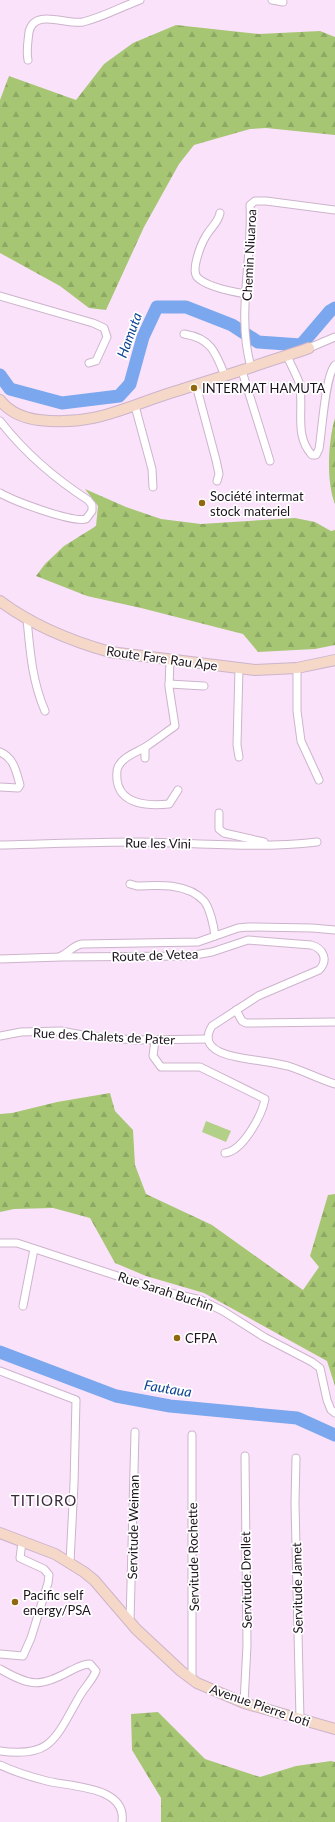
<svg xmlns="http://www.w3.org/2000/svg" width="335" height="1822" font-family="Lato,sans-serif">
<defs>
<pattern id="forest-firs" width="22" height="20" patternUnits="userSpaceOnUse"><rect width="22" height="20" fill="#a6c674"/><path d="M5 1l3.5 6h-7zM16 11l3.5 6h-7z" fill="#8ea964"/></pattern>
</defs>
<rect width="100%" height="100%" fill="#fbe2fb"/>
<!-- grass -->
<polygon fill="#b3d088" points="206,1121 231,1131 226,1142 202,1132"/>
<!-- forest -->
<g fill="url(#forest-firs)">
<polygon points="176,25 259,34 320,31 335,37 335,135 266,128 250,129 194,145 179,164 144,227 106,310 89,308 60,286 0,253 0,100 9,76 76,100 104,64 133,43"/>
<path d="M335,418V504C326,482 328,441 335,418Z"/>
<polygon points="85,489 126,507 161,519 201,524 295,518 315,522 331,531 335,530 335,645 315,649 258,652 243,634 141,608 87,596 36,576 45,564 64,546 96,526 98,506"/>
<polygon points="110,1093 115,1111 133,1130 135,1165 146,1194 212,1225 303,1290 319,1267 310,1256 328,1195 335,1194 335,1386 327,1361 204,1293 146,1276 115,1263 90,1218 53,1208 14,1209 0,1212 0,1114 12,1113 57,1102"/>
<polygon points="158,1712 205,1759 260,1777 296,1766 331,1761 335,1762 335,1822 161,1822 161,1798 132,1750 131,1714"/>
</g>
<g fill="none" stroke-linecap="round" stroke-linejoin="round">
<!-- river -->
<g stroke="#7aa7ed" stroke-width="13">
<polyline points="0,375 10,389 62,403 119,396 130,384 143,337 157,307 186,307 232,325 258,342 301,345 330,311 335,308"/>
<polyline points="0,1352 116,1396 170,1406 297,1418 335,1435"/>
</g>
<!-- minor casing -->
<g stroke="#ccb4cb" stroke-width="9">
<g id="minor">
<polyline points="272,0 283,2"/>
<path d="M28,60C26,50 28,42 29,32C34,8 66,25 83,22C103,17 121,7 140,0"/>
<path d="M220,213C218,223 211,227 206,236C201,244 191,269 197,277C206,287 234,292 246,294"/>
<polyline points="0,296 93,323 104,328 107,337 96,361 89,363"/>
<path d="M184,334C211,338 216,353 225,376"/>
<polyline points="309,348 335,337"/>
<path d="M287,356C291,365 296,374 299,382C305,406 293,435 312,455H316L319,449C322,432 325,376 335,365"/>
<path d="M251,367C236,315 253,259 250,205L255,201H266L335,210"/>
<polyline points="242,371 270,461"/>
<polyline points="196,385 216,460 219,474 217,481"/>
<polyline points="135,406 152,469 153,487"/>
<path d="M0,421C25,453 54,478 88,500L92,505V511L86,519C72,523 14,501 0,493"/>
<path d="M27,619C30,651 32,681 45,711"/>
<path d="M170,660L169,687L175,726C165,733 156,740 147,746C138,752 123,756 118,767C116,771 117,776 117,780C120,805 149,806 169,804L178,790"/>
<polyline points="239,668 237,745 239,757"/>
<polyline points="297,668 297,711 301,741 319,780"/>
<polyline points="169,684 204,686"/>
<polyline points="145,748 145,758"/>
<path d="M0,752C14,758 16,771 20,785L18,788L0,787"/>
<polyline points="219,813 219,829 224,833 264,842"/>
<path d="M0,845C47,844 93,842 140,842C199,843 258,849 317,842"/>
<path d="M130,884L137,886C158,885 188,883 204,901C210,908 214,927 215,936"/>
<path d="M61,956C68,953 74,945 82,944L198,942L238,928L248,927L312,928L335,930"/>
<path d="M0,959L61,957L189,956L212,952L248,940L311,945C323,948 329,960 319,970L258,996L212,1026C194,1055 243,1058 261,1061C270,1062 279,1064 288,1066C304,1071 319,1079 335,1084"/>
<polyline points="236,1010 242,1021 246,1023 335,1022"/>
<polyline points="0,1036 21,1032 61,1031 93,1037 137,1040 208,1039"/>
<path d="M155,1040L153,1056L161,1067H200L265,1099C262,1115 243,1151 225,1153"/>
<polyline points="0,1243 17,1243 166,1292 201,1300 223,1311 264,1337 312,1362 320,1368 327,1400 331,1410 335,1413"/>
<polyline points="23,1306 34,1249"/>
<polyline points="0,1371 76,1400 74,1484 70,1562"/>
<polyline points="192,1435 192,1679"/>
<polyline points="296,1458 295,1503 300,1719"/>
<polyline points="130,1622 135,1432"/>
<polyline points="0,1654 23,1656 31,1638 48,1583 49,1575 44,1569 20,1558 22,1542"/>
<path d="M0,1669C30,1686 39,1688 70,1671C77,1668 82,1664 90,1664L96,1671C92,1681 83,1689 78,1699C55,1739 51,1758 0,1751"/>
<polyline points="244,1703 247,1645 245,1456"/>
<path d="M0,1765C15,1772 31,1777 47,1781C71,1787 127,1786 122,1822"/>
</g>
</g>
<!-- secondary casing -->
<g stroke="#ccb4cb" stroke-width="12">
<g id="secondary">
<path d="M0,400C10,413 23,418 39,420C96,427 128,405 180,390C204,382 228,375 252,367C271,360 290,355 309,348"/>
<path d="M0,601C32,625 71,641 110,652L255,670L297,668L335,660"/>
<polyline points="0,1533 55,1554 84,1572 94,1580 136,1629 181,1671 197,1683 244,1703 335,1729"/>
</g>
</g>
<!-- minor -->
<use href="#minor" stroke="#fff" stroke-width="7"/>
<!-- secondary -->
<use href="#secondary" stroke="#f5d8c7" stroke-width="10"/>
</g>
<!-- markers -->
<g fill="#90680f" stroke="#fff" stroke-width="1.5">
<circle cx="194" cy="388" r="4"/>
<circle cx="202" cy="503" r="4"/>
<circle cx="177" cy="1338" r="4"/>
<circle cx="15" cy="1602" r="4"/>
</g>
<g text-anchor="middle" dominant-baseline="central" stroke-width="3.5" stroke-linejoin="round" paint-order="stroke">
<!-- street labels -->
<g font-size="13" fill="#1c131c" stroke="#fff">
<text transform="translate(249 255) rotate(-87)">Chemin Niuaroa</text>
<text transform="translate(162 658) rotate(8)">Route Fare Rau Ape</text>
<text transform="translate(158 843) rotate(1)">Rue les Vini</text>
<text transform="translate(155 955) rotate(-2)">Route de Vetea</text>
<text transform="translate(104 1036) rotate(3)">Rue des Chalets de Pater</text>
<text transform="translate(166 1291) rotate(18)">Rue Sarah Buchin</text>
<text transform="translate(133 1527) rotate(-89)">Servitude Weiman</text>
<text transform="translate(193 1557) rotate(-91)">Servitude Rochette</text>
<text transform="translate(246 1580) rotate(-91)">Servitude Drollet</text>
<text transform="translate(297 1588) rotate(-91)">Servitude Jamet</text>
<text transform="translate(260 1705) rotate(19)">Avenue Pierre Loti</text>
</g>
<!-- poi labels -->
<g font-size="13" fill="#1c131c" stroke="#fff" text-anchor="start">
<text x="202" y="388">INTERMAT HAMUTA</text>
<text x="210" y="496">Société intermat<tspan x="210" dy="15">stock materiel</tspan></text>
<text x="185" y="1338">CFPA</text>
<text x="23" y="1595">Pacific self<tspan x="23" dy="15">energy/PSA</tspan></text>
</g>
<!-- water labels -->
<g font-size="14" font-style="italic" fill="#0a4292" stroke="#fff">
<text transform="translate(129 335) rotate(-70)">Hamuta</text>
<text transform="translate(168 1388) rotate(9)">Fautaua</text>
</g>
<!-- quarter labels -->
<g font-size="15" letter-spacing="1" fill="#3c293c" stroke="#fff">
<text x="44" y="1500">TITIORO</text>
</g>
</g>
</svg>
